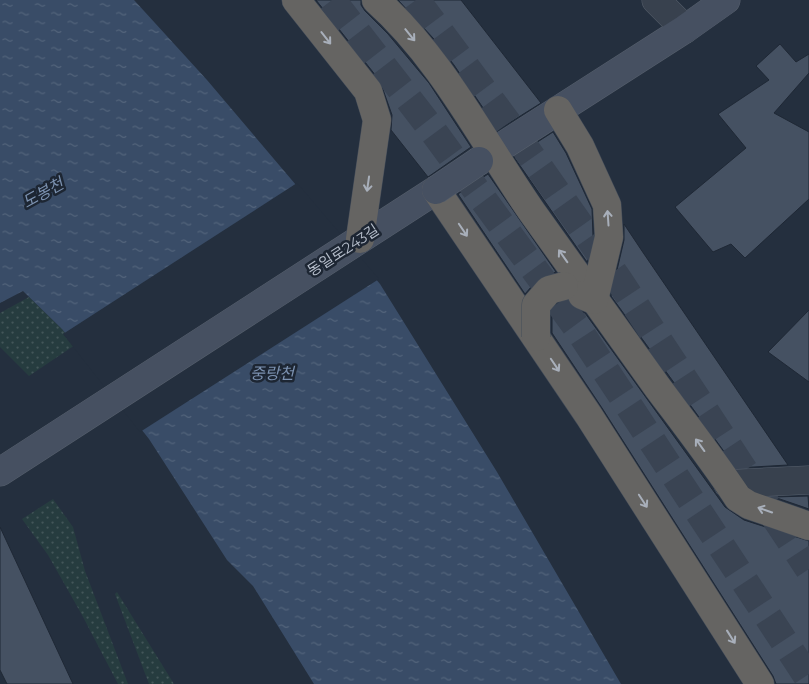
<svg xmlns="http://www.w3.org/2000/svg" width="809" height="684" font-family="Montserrat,'Noto Sans KR',sans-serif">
<defs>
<pattern id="park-dots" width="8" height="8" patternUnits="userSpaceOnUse" patternTransform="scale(1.25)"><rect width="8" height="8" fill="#263c3f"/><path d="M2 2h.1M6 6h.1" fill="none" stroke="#435659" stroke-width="1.8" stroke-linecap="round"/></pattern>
<pattern id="water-ripples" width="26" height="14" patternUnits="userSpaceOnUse" patternTransform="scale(1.25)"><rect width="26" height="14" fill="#394c67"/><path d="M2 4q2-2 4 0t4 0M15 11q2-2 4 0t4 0" fill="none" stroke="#53647b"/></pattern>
</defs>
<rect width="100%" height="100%" fill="#242f3e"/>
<!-- park -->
<g fill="url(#park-dots)">
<polygon points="29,297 62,329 75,345 29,376 0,347 0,313"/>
<polygon points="53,499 73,527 85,571 128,684 118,684 82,615 48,555 22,519"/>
<polygon points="117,592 174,684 149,684 118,602 115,594"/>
</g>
<!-- water -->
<polygon fill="url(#water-ripples)" points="0,0 134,0 207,80 380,284 497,472 621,684 314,684 253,586 227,560 149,439 62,329 23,291 0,303"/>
<!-- pier -->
<polygon fill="#242f3e" points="297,183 379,279 140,432 63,334"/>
<!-- building -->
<g fill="#455162" stroke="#1f2835">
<polygon points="316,0 361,0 361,5 365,11 388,34 429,83 471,147 428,177 391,130 392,115 380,81"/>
<polygon points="398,0 461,0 541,103 498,130 454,65 433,38"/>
<polygon points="780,44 796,62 809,54 809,73 774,113 809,132 809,199 745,258 731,244 713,252 675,207 746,148 718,114 769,80 756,66"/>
<polygon points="553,132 566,153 592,209 593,236 587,262 514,157"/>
<polygon points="488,174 556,272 545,275 538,279 525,294 458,194"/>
<polygon points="624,224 642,251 788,465 736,468 611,296 624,240"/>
<polygon points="568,301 576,309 585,313 725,507 744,520 809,541 809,684 776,684 773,676 602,408 552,333 552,311 558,304"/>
<polygon points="809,310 809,382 768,352"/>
<polygon points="808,496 809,509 774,497"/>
<polygon points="0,527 73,684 7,684 0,670"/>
</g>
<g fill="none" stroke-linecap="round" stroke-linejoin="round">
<!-- trunk-tunnel -->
<g stroke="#3a4453" stroke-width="28" stroke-dasharray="28 14" stroke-linecap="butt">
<polyline points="332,0 430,127 578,329 809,679"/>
<polyline points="416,0 507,122 616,276 809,569"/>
</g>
<!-- minor casing -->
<g stroke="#565f6c" stroke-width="29">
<g id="minor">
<polyline points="656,0 685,29"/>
<polyline points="728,484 809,480"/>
</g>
</g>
<!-- secondary casing -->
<g stroke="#565f6c" stroke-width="29">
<g id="secondary">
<polyline points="479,161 685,29 726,0"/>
<polyline points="0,472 436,190"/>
</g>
</g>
<!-- trunk casing -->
<g stroke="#434c59" stroke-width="29">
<g id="trunk">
<polyline points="296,0 368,91 377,120 360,239"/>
<path d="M376,0C442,59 482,140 532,212C574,271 616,330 658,388C685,424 713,460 738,498L749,505L809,526"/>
<polyline points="558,110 580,146 607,205 609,237 594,300 582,295"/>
<polyline points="436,190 589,416 760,684"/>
</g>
</g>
<!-- minor -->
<use href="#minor" stroke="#38414e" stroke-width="28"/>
<!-- secondary -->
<use href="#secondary" stroke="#465061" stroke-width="28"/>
<!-- trunk -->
<use href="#trunk" stroke="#656462" stroke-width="28"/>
<!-- secondary-bridge casing -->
<g stroke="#565f6c" stroke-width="29" stroke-linecap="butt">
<polyline id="secondary-bridge" points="436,190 479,161"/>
</g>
<!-- trunk-bridge casing -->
<g stroke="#434c59" stroke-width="29" stroke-linecap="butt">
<polyline id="trunk-bridge" points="536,337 536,305 549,290 564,286"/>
</g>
<!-- secondary-bridge -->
<use href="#secondary-bridge" stroke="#465061" stroke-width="28"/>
<!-- trunk-bridge -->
<use href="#trunk-bridge" stroke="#656462" stroke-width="28"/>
</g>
<!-- one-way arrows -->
<defs><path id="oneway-shaft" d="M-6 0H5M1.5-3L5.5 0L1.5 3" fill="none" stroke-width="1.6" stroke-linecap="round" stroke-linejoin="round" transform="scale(1.25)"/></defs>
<g stroke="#a8afba">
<use href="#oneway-shaft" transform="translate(410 35) rotate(51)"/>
<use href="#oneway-shaft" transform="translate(326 38) rotate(52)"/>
<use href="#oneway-shaft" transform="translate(368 184) rotate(98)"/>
<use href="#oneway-shaft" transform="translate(608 218) rotate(-94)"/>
<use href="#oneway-shaft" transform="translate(463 230) rotate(56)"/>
<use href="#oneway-shaft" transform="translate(563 256) rotate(-125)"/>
<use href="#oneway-shaft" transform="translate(555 365) rotate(56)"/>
<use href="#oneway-shaft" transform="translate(700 445) rotate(-126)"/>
<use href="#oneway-shaft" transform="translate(643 501) rotate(57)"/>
<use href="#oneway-shaft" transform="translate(765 510) rotate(-161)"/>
<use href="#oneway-shaft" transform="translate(731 637) rotate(58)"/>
</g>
<g text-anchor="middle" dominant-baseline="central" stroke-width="5" stroke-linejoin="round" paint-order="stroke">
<!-- street labels -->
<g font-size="15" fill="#b4bcc9" stroke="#1d2633">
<text transform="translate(343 250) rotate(-33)">동일로243길</text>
</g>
<!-- water labels -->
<g font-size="16" font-style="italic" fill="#7c92b1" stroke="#1d2633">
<text transform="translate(43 193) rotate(-29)">도봉천</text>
<text x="272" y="373">중랑천</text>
</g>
</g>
</svg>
